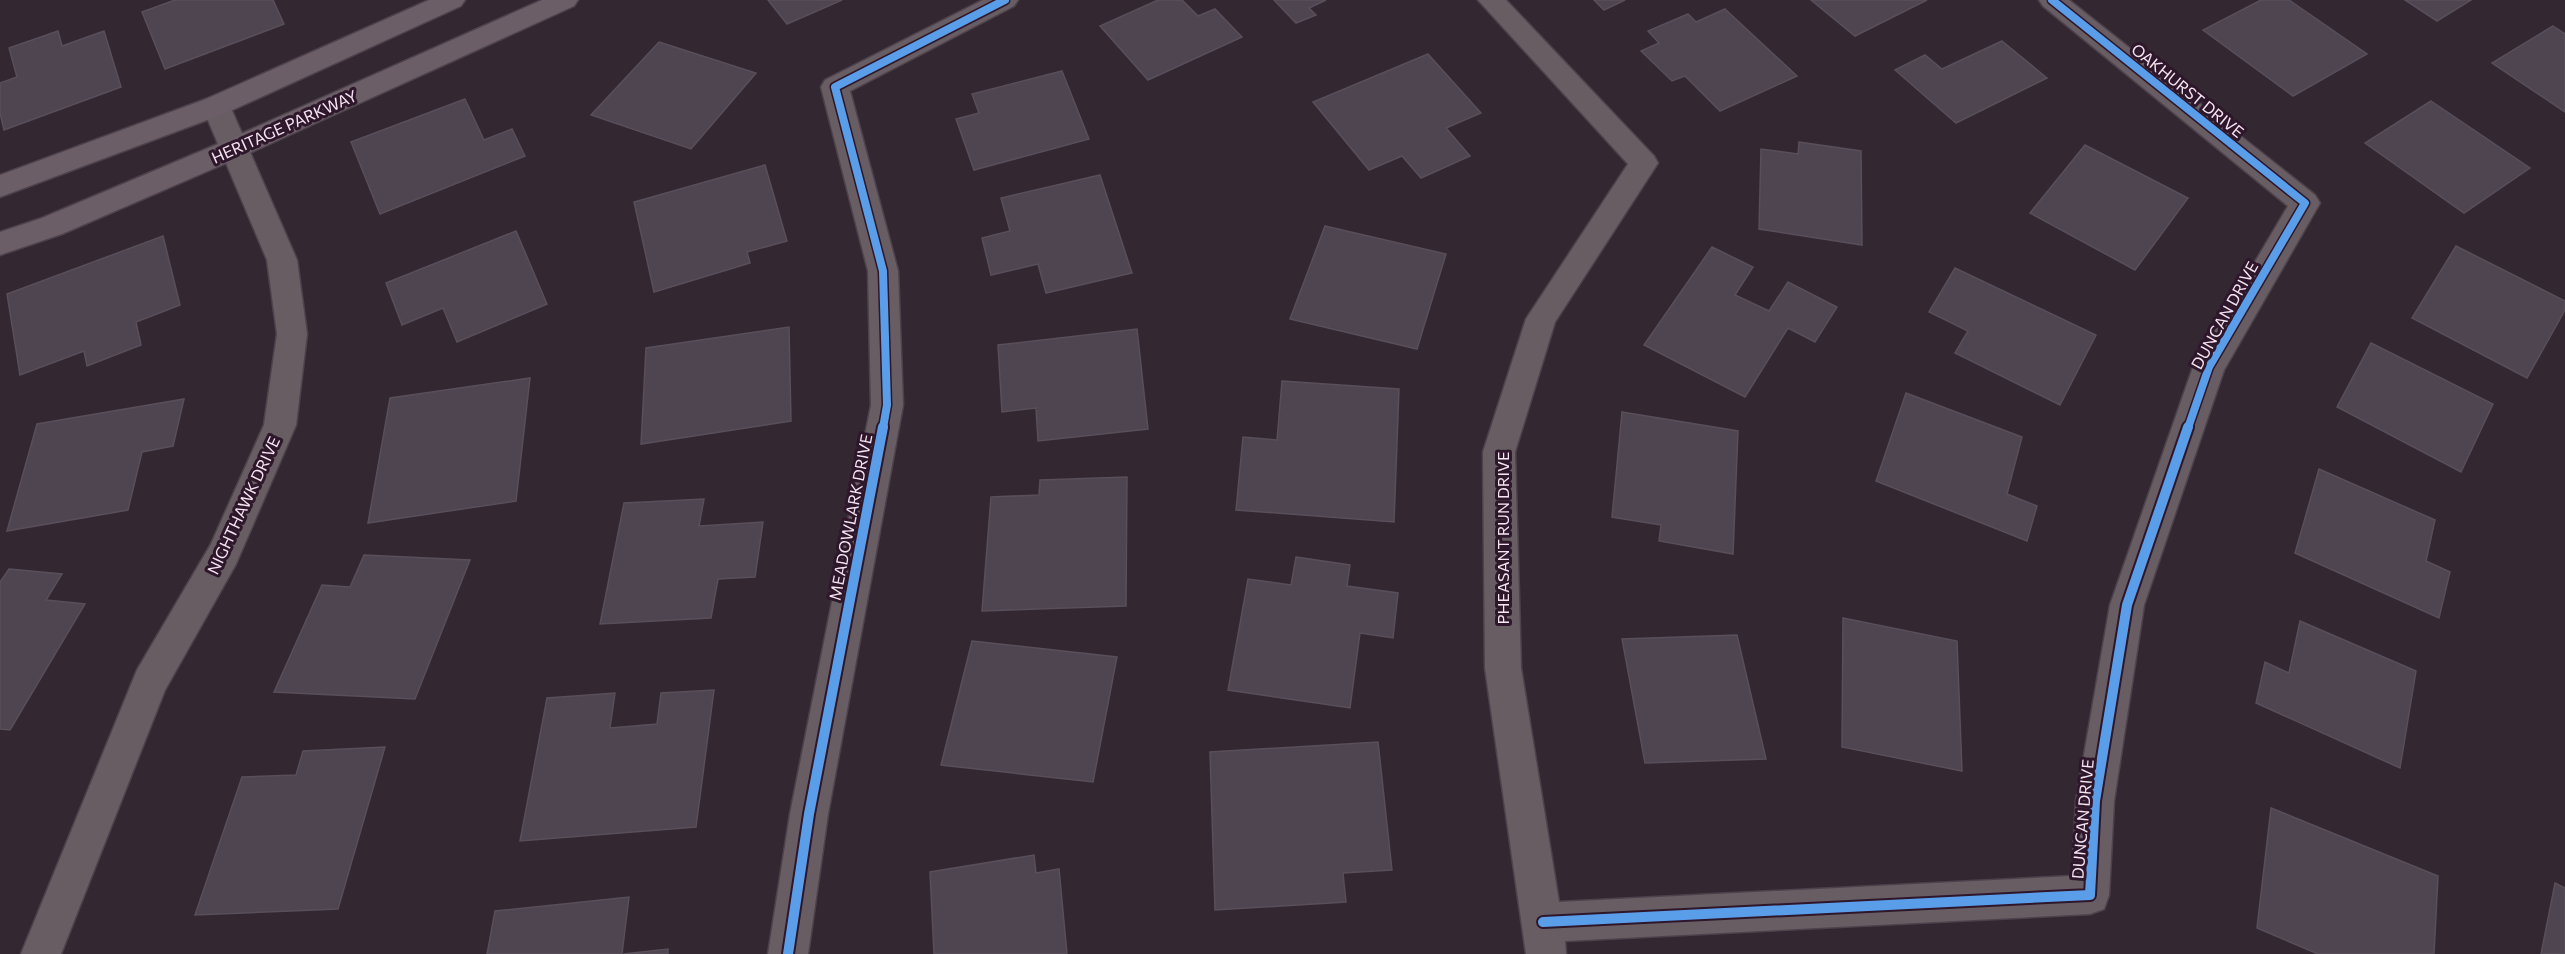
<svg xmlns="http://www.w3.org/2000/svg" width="2565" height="954" font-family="Commissioner,sans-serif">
<rect width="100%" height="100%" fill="#332732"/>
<!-- building -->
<g fill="#4e4550" stroke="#584f5a" stroke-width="1.5">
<polygon points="175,0 273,0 284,24 165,69 142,12"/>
<polygon points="768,0 842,0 787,24"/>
<polygon points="1158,0 1182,0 1198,16 1215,9 1242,37 1148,80 1100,26"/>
<polygon points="1274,0 1326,0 1309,8 1316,15 1296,23"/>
<polygon points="1594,0 1625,0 1604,10"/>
<polygon points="1811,0 1927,0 1855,36"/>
<polygon points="2261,0 2289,0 2367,54 2293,96 2203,30"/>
<polygon points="2405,0 2471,0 2437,21"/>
<polygon points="1725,9 1797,76 1720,111 1685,76 1672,81 1641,51 1659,43 1648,31 1688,14 1696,22"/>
<polygon points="2553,26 2565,34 2565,112 2492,63"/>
<polygon points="58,31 62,46 104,31 121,87 4,130 0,113 0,83 17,77 9,48"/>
<polygon points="2002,41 2047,78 1956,123 1895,70 1925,55 1942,69"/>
<polygon points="659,42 756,73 691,149 591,115"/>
<polygon points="1428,54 1481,113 1446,128 1470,156 1421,178 1402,156 1369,170 1313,102"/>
<polygon points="1062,71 1089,139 974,170 956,119 979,113 972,94"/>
<polygon points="465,99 484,140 512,129 525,156 380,214 351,142"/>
<polygon points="2431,101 2530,168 2464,213 2365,143"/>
<polygon points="1799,142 1861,151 1862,245 1759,229 1761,149 1798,154"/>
<polygon points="2085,145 2188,198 2135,270 2030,213"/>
<polygon points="765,165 787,241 747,252 750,263 654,292 634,202"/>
<polygon points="1100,175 1132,273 1046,293 1038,264 991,275 982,238 1010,231 1001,198"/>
<polygon points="1325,226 1446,254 1417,349 1290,319"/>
<polygon points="516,231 547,304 457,342 443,308 402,325 386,283"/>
<polygon points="163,236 180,305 136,322 141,345 87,366 84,351 20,375 7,294"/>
<polygon points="2456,246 2565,301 2565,310 2527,378 2412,318"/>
<polygon points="1712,247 1753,267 1735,295 1769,311 1788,282 1837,307 1815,342 1788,328 1745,397 1644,345"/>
<polygon points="1955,268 2096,335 2060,405 1955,353 1968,331 1929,312"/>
<polygon points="789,327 791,421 641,444 646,348"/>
<polygon points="1137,329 1148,429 1038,441 1036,408 1002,412 998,345"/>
<polygon points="2371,343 2493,404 2461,472 2337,407"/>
<polygon points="530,378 516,501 368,523 390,398"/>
<polygon points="1282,381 1399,389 1394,522 1236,510 1243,437 1277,440"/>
<polygon points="1906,393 2022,437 2007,494 2037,506 2027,541 1876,481"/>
<polygon points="184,399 173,446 142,452 128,510 7,531 37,424"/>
<polygon points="1622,412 1738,431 1733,554 1659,541 1661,525 1612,517"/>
<polygon points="2319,469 2435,520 2426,561 2450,572 2439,618 2295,553"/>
<polygon points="1127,477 1126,606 982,611 991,497 1039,495 1040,480"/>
<polygon points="704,499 699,526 763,522 755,577 718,579 711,618 600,624 624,503"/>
<polygon points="364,555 470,560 415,699 274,692 322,585 350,587"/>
<polygon points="1296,557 1350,565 1347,586 1398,593 1393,638 1360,633 1350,708 1228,690 1248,579 1291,585"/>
<polygon points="9,569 62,574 46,600 85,604 10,730 0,729 0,582"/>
<polygon points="1843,618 1957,641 1962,771 1842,747"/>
<polygon points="2300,621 2416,671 2400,768 2256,703 2265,662 2289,673"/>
<polygon points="1737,635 1766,759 1645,763 1622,639"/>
<polygon points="972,641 1117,657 1093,782 941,765"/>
<polygon points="714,690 696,827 520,841 547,698 615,693 610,728 657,724 661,693"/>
<polygon points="1378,742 1392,870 1343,873 1346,902 1215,910 1210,752"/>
<polygon points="385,747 338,909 195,915 242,777 296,775 303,751"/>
<polygon points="2271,808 2438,876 2434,954 2318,954 2257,928"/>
<polygon points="1034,855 1036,873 1059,869 1067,954 934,954 930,872"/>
<polygon points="2555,883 2565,888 2565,954 2541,954"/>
<polygon points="629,897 622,954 487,954 495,911"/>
<polygon points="668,949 668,954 623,954"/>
</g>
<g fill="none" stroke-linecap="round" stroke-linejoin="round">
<!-- street casing -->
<g stroke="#4d424c" stroke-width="3">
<g id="street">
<polygon points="983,0 1018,0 1014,6 850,91 898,271 903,405 828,814 808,954 768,954 790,814 871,405 868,271 821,87 825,80"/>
<polygon points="1478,0 1506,0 1654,156 1658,163 1555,322 1515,452 1521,668 1559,902 2072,876 2076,801 2110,605 2193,367 2288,206 2043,6 2039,0 2069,0 2315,195 2320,203 2224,370 2144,605 2114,801 2109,895 2104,909 2090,914 1565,941 1566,954 1526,954 1485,668 1483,452 1526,319 1628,164"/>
<polygon points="216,96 226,99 230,106 297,260 307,334 296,425 236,564 165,690 61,954 21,954 137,670 211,544 264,425 277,334 267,260 202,106 206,99"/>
</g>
</g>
<!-- secondary casing -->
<g stroke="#4d424c" stroke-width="3">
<g id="secondary">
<polygon points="429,0 465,0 461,6 226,113 0,197 0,175 206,99"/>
<polygon points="542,0 578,0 574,6 245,155 62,234 0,255 0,232 42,218 225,141"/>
</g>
</g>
<!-- street -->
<use href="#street" fill="#685d63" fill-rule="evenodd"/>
<!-- secondary -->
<use href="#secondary" fill="#6b5e67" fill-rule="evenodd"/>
<!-- cycleway-far1 casing -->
<g stroke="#2e172b" stroke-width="11">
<g id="cycleway-far1">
<polyline points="2052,0 2305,203 2209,367 2188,428"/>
<polyline points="883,428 887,405 883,271 835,87 1005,0"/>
</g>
</g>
<!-- cycleway casing -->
<g stroke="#2e172b" stroke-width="14">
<g id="cycleway">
<polyline points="1543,922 2090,895 2095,801 2127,605 2188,427"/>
<polyline points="788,954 809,814 883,427"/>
</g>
</g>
<!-- cycleway-far1 -->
<use href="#cycleway-far1" stroke="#5a9eea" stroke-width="8"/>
<!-- cycleway -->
<use href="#cycleway" stroke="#5a9eea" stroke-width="10"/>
</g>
<g text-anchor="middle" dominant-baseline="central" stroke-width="6" stroke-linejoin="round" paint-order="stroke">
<!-- street labels -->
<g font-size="16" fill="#f5e5f2" stroke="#2e172b">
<text transform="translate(2188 90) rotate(39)">OAKHURST DRIVE</text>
<text transform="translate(284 126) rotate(-24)">HERITAGE PARKWAY</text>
<text transform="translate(2224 315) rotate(-61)">DUNCAN DRIVE</text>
<text transform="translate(243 505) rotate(-65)">NIGHTHAWK DRIVE</text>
<text transform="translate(850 517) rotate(-79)">MEADOWLARK DRIVE</text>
<text transform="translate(1502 538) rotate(-90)">PHEASANT RUN DRIVE</text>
<text transform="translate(2082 819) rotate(-85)">DUNCAN DRIVE</text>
</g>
</g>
</svg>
